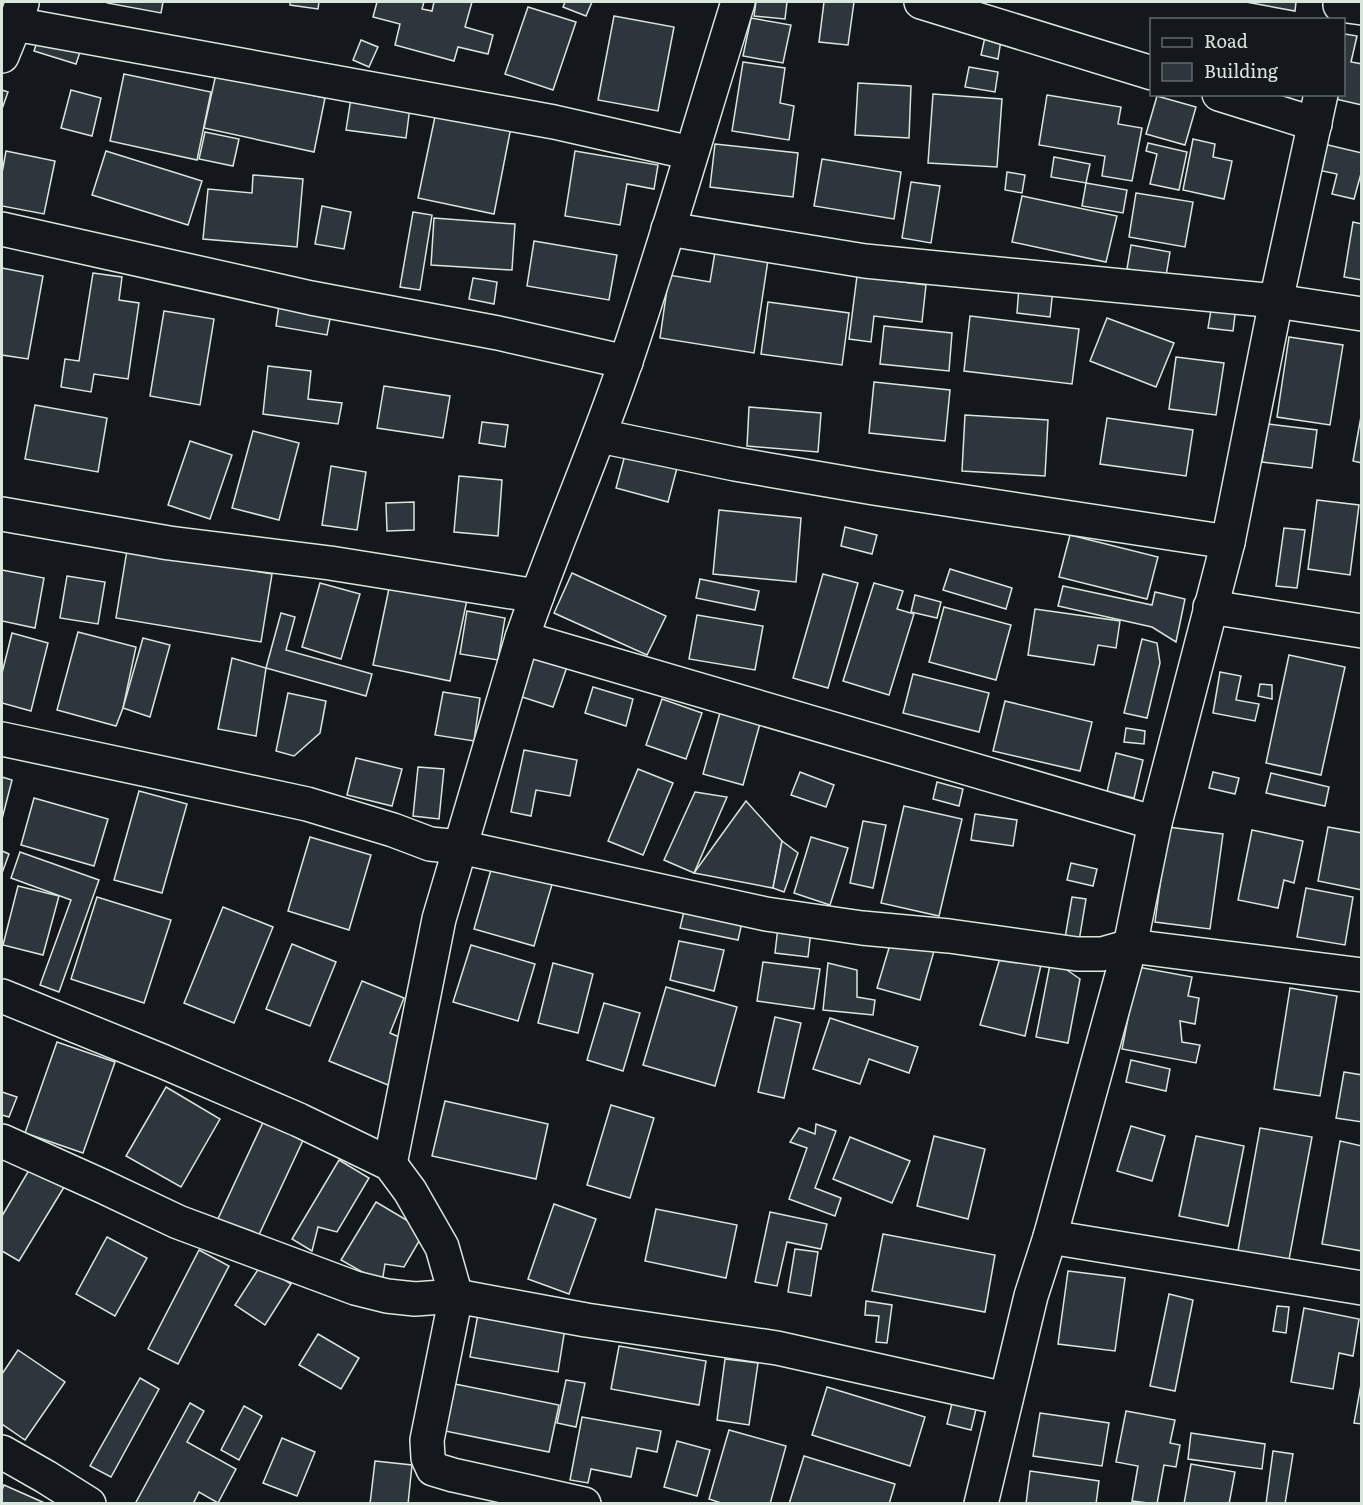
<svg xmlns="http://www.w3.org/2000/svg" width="1363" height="1505" font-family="Literata,serif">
<rect width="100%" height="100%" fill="#14181c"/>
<!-- building -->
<g fill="#2c363c" stroke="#d8e6dc" stroke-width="1.5">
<polygon points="107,2 163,2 161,13 107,3"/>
<polygon points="290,2 319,2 318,9 290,5"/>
<polygon points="377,2 424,2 422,9 432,11 434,2 472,2 465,27 493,35 488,54 458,47 454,61 395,45 400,24 373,17"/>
<polygon points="565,2 592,2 586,16 563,7"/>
<polygon points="756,2 787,2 785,19 754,16"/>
<polygon points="824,2 854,2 848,45 819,42"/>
<polygon points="1246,2 1296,2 1295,11"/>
<polygon points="528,7 576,22 553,90 505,74"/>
<polygon points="614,16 674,27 658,111 598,100"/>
<polygon points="751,18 791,25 783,63 743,56"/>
<polygon points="40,33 82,46 76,64 34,51"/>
<polygon points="1345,34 1357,36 1351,62 1362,64 1362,105 1331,98 1332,94 1344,94 1344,40"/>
<polygon points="985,37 1001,40 998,59 981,55"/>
<polygon points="361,40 378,47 369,67 353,60"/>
<polygon points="743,62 785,68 780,103 794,106 789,140 732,131"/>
<polygon points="969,67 998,72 995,92 965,87"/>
<polygon points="124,74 211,92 197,160 110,141"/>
<polygon points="216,74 325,98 314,152 204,128"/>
<polygon points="858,83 911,86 909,138 855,135"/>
<polygon points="2,90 8,92 2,109"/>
<polygon points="71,90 101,98 92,136 61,128"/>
<polygon points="933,94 1002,99 997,167 928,163"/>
<polygon points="1047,95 1121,107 1118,124 1142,128 1132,181 1102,176 1105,156 1039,145"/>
<polygon points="1157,96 1196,107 1185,145 1146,134"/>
<polygon points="351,98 410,107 406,138 346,130"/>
<polygon points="437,107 512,122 494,214 418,198"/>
<polygon points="205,132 239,139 233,166 199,159"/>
<polygon points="1193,139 1215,144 1213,157 1232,161 1224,199 1183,190"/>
<polygon points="1148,143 1187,152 1179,190 1150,184 1157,154 1146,151"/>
<polygon points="715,144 798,153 793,197 710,187"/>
<polygon points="1324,144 1362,153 1362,170 1354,199 1332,194 1337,174 1318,170"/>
<polygon points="6,151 55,161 44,214 2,206 2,173"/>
<polygon points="106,151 202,181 188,225 92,195"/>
<polygon points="575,151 658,165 654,189 627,184 620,225 565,216"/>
<polygon points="1054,157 1090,164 1086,183 1051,177"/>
<polygon points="822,159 901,172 894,219 814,206"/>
<polygon points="1007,172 1025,175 1022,193 1005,190"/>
<polygon points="253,175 303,179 297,247 203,239 208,189 252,193"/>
<polygon points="911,182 940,186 931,243 902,238"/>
<polygon points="1086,183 1127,190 1123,213 1082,206"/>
<polygon points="1136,193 1193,202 1185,247 1129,237"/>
<polygon points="1022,196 1117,216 1106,262 1012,242"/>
<polygon points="322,206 351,212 344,249 315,244"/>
<polygon points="413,212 432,215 420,290 400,287"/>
<polygon points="434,218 515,224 512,270 431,265"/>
<polygon points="1353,222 1362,224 1362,280 1344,277"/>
<polygon points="534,241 617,255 609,300 527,286"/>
<polygon points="1131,245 1170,252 1166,276 1127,269"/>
<polygon points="715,252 768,260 754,353 660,338 669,275 710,282"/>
<polygon points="2,268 43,276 28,359 2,355"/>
<polygon points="93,273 122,277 119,300 139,303 128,379 94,374 91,392 61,387 65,359 79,361"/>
<polygon points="857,276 926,285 922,322 874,316 871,342 849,339"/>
<polygon points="473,278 497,282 494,304 469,299"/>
<polygon points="1019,286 1053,289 1050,317 1017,313"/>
<polygon points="768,302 849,313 842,365 761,354"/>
<polygon points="1212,304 1236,307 1233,331 1208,328"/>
<polygon points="279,305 331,314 327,335 276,326"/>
<polygon points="164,311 214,319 200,405 150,396"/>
<polygon points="970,316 1079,329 1072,384 964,371"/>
<polygon points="1107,318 1174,343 1156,387 1090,361"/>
<polygon points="884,326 952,333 949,371 880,364"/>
<polygon points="1289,337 1343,345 1330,425 1277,417"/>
<polygon points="1176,357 1224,363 1216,415 1169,409"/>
<polygon points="268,366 311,371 308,399 342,403 338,424 263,414"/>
<polygon points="874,382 950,390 945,441 869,433"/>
<polygon points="384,386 450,396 443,438 377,428"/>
<polygon points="35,405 107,418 98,472 25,459"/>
<polygon points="749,407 821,413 818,452 747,446"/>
<polygon points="1362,411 1362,463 1353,461"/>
<polygon points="965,415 1048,420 1045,476 962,471"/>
<polygon points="1107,418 1193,430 1186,476 1100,464"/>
<polygon points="482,422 508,425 505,447 479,443"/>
<polygon points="1268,424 1317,430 1312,468 1262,462"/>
<polygon points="253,431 299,443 279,520 232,508"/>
<polygon points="190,441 232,455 210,519 168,505"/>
<polygon points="625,455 677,468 668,502 616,488"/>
<polygon points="331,466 366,472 357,530 322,525"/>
<polygon points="459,476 502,480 498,536 454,532"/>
<polygon points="1317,500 1359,505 1350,575 1308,569"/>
<polygon points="414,502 414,530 387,531 386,503"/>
<polygon points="719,510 801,518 796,582 713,574"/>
<polygon points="845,527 877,535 872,554 841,546"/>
<polygon points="1284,528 1305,530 1297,588 1276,586"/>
<polygon points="1070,535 1158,557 1147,599 1059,577"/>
<polygon points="127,550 272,574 261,642 116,618"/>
<polygon points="950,569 1012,588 1006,609 943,590"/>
<polygon points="2,570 44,578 35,628 2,621"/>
<polygon points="572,573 666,616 647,655 554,613"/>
<polygon points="823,574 858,583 828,688 793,678"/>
<polygon points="67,576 105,582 98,624 60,618"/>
<polygon points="391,579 468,595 450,681 373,665"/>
<polygon points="700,579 759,591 755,610 696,598"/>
<polygon points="320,583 360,594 341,659 302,647"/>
<polygon points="874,583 903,591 897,609 914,614 889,695 843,681"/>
<polygon points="1063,586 1152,605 1155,592 1185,599 1176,642 1152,627 1058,606"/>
<polygon points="915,595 941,602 937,618 911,612"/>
<polygon points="944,607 1011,625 996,680 929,662"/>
<polygon points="1035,609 1120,621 1116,648 1098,645 1094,665 1028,655"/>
<polygon points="467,611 505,618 498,660 460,654"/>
<polygon points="281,613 295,617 286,650 372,674 366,696 266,668"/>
<polygon points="697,615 763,626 755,670 689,659"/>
<polygon points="78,632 136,647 123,708 116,726 57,710"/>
<polygon points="12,633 48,643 31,711 2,703 2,673"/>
<polygon points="143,638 170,645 150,717 123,708"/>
<polygon points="1142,639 1157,643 1160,663 1147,718 1124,713"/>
<polygon points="529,648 569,661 553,707 513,694"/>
<polygon points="1289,655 1345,667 1321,775 1266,763"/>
<polygon points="232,658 266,668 256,736 218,729"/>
<polygon points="1220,672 1241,676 1236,700 1259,704 1255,721 1213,713"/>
<polygon points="913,674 989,693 979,732 903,713"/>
<polygon points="1260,684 1272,685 1272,699 1258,696"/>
<polygon points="593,687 633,699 626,726 585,713"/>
<polygon points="443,692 480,698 474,741 435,735"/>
<polygon points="288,693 326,701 320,733 294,756 276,751"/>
<polygon points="662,699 702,713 686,759 646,745"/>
<polygon points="1005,701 1092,722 1080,771 993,751"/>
<polygon points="721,709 761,720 743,785 703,774"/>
<polygon points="1126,728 1145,731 1144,744 1124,742"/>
<polygon points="524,750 577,760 570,796 536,790 531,816 511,812"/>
<polygon points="1116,753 1143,760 1134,798 1107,792"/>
<polygon points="356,758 402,769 392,806 347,795"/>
<polygon points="418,767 444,769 439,819 413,816"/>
<polygon points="638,769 673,783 643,855 608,841"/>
<polygon points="800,772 834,785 826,807 791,795"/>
<polygon points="1213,772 1239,778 1235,794 1209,788"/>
<polygon points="1271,773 1329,787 1325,806 1266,793"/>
<polygon points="2,777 12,780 2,819"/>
<polygon points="937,782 963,789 959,806 933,799"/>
<polygon points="139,791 187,804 162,893 114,880"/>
<polygon points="695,792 727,797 694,873 664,860"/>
<polygon points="34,798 108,819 94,866 21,845"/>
<polygon points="746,801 782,841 773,888 694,873"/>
<polygon points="904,806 962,819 939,916 881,903"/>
<polygon points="975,814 1017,820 1013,846 971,840"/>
<polygon points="863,821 886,825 873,888 850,883"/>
<polygon points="1168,827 1223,834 1210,929 1155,922"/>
<polygon points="1328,827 1362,833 1362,890 1318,881"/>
<polygon points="1252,830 1303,841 1294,883 1284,880 1278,908 1238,900"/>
<polygon points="310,837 371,855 349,930 288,911"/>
<polygon points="811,837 848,848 830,905 794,893"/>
<polygon points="782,841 798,853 784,892 773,888"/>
<polygon points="2,851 9,854 2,873"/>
<polygon points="20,852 99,880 59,992 40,985 71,900 11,878"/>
<polygon points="493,863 553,881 534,946 474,929"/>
<polygon points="1071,863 1097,869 1093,886 1067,880"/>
<polygon points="18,886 59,896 43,955 3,945"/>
<polygon points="1306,888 1353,897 1345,945 1297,937"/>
<polygon points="97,897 171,920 144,1003 71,979"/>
<polygon points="1072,897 1086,899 1079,941 1065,938"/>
<polygon points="223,907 273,927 234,1023 184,1003"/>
<polygon points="685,907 743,918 738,940 680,928"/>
<polygon points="778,927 811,931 808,957 775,953"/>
<polygon points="892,938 934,951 920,1000 877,988"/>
<polygon points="679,941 724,950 714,991 670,980"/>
<polygon points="292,944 336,962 310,1026 266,1009"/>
<polygon points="471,945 535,964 518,1021 453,1002"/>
<polygon points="1043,956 1025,1036 980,1025 1000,958"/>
<polygon points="1051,959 1080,979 1068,1043 1036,1037"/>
<polygon points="763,962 820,969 814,1009 757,1001"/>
<polygon points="553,963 593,974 578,1033 538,1023"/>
<polygon points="828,963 857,970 857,997 875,1000 873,1015 823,1010"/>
<polygon points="1138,967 1192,977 1188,996 1199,998 1195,1024 1180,1021 1182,1042 1200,1045 1196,1063 1122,1049"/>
<polygon points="362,981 404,998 390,1033 406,1040 388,1085 329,1061"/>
<polygon points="666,987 737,1007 715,1086 643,1065"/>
<polygon points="1290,988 1337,996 1320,1096 1274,1089"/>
<polygon points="604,1003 640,1013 623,1071 587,1060"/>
<polygon points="775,1017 801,1023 784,1098 758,1092"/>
<polygon points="830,1018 918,1047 909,1073 869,1059 860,1084 813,1069"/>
<polygon points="57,1042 115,1062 83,1153 25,1133"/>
<polygon points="1131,1060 1170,1069 1166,1091 1126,1082"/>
<polygon points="1344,1072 1362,1075 1362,1122 1336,1118"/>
<polygon points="166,1087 220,1119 181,1187 126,1156"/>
<polygon points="2,1092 17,1097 9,1117 2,1115"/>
<polygon points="445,1101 548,1124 536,1179 432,1156"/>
<polygon points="611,1105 654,1118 630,1198 587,1185"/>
<polygon points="265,1118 305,1136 257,1239 217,1221"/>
<polygon points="816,1124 836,1131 815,1188 841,1198 835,1216 789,1199 807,1148 790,1142 799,1128 815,1134"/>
<polygon points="1131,1126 1165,1136 1152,1181 1117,1171"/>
<polygon points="1260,1128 1312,1137 1288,1265 1237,1256"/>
<polygon points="934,1136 985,1149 968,1219 917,1206"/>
<polygon points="1196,1136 1244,1146 1228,1226 1179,1216"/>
<polygon points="850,1137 910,1161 892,1203 833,1179"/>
<polygon points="1340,1141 1362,1146 1362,1251 1322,1244"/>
<polygon points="339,1160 369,1178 337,1232 318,1227 312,1251 292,1239"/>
<polygon points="32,1165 66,1184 19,1261 2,1251 2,1216"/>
<polygon points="376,1202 425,1231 404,1267 385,1264 382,1283 341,1260"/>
<polygon points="554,1204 596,1219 569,1294 528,1279"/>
<polygon points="656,1209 737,1225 726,1278 645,1261"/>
<polygon points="770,1212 827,1224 821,1249 787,1242 777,1286 755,1282"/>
<polygon points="883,1234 995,1255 985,1312 872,1291"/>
<polygon points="107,1237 147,1258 115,1316 76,1294"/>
<polygon points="795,1249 818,1252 811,1296 788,1292"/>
<polygon points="199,1250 229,1266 178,1364 148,1349"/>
<polygon points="261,1265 291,1284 265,1325 235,1305"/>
<polygon points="1068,1271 1125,1278 1115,1351 1058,1344"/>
<polygon points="1169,1294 1193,1300 1175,1391 1150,1386"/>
<polygon points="866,1301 892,1305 887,1343 876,1342 879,1316 865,1315"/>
<polygon points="1277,1306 1289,1307 1286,1333 1273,1331"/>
<polygon points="1304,1308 1359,1319 1353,1356 1339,1353 1333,1389 1291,1382"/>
<polygon points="478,1314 565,1328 558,1372 470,1357"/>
<polygon points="318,1334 359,1358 341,1389 299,1365"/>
<polygon points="619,1346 706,1361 699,1405 611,1389"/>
<polygon points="18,1350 65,1382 25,1440 2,1424 2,1374"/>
<polygon points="725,1359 758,1363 749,1425 717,1420"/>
<polygon points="140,1378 159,1389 111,1477 90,1466"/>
<polygon points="1362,1379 1362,1424 1354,1423"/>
<polygon points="566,1380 585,1383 576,1427 557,1423"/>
<polygon points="455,1384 559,1405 549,1452 445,1431"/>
<polygon points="827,1387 925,1417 910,1466 812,1435"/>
<polygon points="954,1395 978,1401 971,1430 947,1424"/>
<polygon points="190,1403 204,1411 187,1442 236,1469 218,1503 199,1492 193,1504 135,1504"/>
<polygon points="244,1406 262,1416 239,1460 221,1450"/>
<polygon points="1126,1411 1175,1420 1170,1443 1180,1445 1176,1467 1164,1465 1157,1504 1132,1501 1138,1466 1116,1462"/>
<polygon points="1040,1413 1109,1423 1102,1466 1033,1456"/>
<polygon points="582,1417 661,1431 657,1452 637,1448 631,1477 591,1469 588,1483 570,1480"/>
<polygon points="729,1430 786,1446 770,1504 724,1504 709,1499"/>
<polygon points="1191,1433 1265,1444 1262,1469 1188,1459"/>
<polygon points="282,1438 315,1452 297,1496 263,1483"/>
<polygon points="677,1441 710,1450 697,1496 664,1487"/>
<polygon points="1273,1451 1293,1454 1285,1504 1266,1504"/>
<polygon points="804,1456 895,1484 889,1504 789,1504"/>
<polygon points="375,1461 412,1465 408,1504 370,1504"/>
<polygon points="1191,1464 1235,1472 1229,1504 1184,1504"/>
<polygon points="1030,1471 1099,1481 1096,1504 1026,1504"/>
<polygon points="4,1485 47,1504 2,1504 2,1490"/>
</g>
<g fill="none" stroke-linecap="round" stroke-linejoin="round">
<!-- minor casing -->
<g stroke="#d8e6dc" stroke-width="36">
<g id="minor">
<path d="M738,2C701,121 666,243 626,361C594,455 554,545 522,638L1155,823"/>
<polyline points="921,2 1152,73"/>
<polyline points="1340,5 1362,8"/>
<polyline points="15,24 554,122 691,153"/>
<polyline points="2,56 15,24 22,3"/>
<polyline points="1219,94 1315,124"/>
<polyline points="2,229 311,298 498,333 626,362"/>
<polyline points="668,229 865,261 1276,301 1362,314"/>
<polyline points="600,436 735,464 874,488 1228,542"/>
<polyline points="2,514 169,543 330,563 537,596"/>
<polyline points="1210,607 1362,631"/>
<polyline points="2,739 307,804 393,830 430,844 460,847 766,914 862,928 949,936 1077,954 1102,954 1130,946 1362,975"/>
<polyline points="2,996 162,1061 299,1120 390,1164 410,1191 442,1247 456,1296 427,1440 428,1458 433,1469 453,1475 584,1504"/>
<polyline points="2,1141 102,1186 178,1222 355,1288 387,1296 415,1299 456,1296 586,1320 777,1348 1006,1399"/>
<polyline points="390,1164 439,919 522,638"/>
<polyline points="1050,1237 1362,1288"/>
<polyline points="2,1452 46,1477 89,1504"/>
<polyline points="981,1504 1031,1296 1050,1237 1130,946 1155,823 1228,542 1276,301 1321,94"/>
</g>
</g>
<!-- minor -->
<use href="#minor" stroke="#14181c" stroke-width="33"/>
</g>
<!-- border -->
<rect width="1363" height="1505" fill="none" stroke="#d8e6dc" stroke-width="6"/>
<!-- legend -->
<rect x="1150" y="18" width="195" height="78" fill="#14181c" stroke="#626a69" stroke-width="1.5"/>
<rect x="1162" y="38" width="30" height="9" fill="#14181c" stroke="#626a69" stroke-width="1.5"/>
<text x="1204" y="48" font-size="18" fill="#d8e6dc">Road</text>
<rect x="1162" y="63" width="30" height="18" fill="#2c363c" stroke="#626a69" stroke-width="1.5"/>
<text x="1204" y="78" font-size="18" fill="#d8e6dc">Building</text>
</svg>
